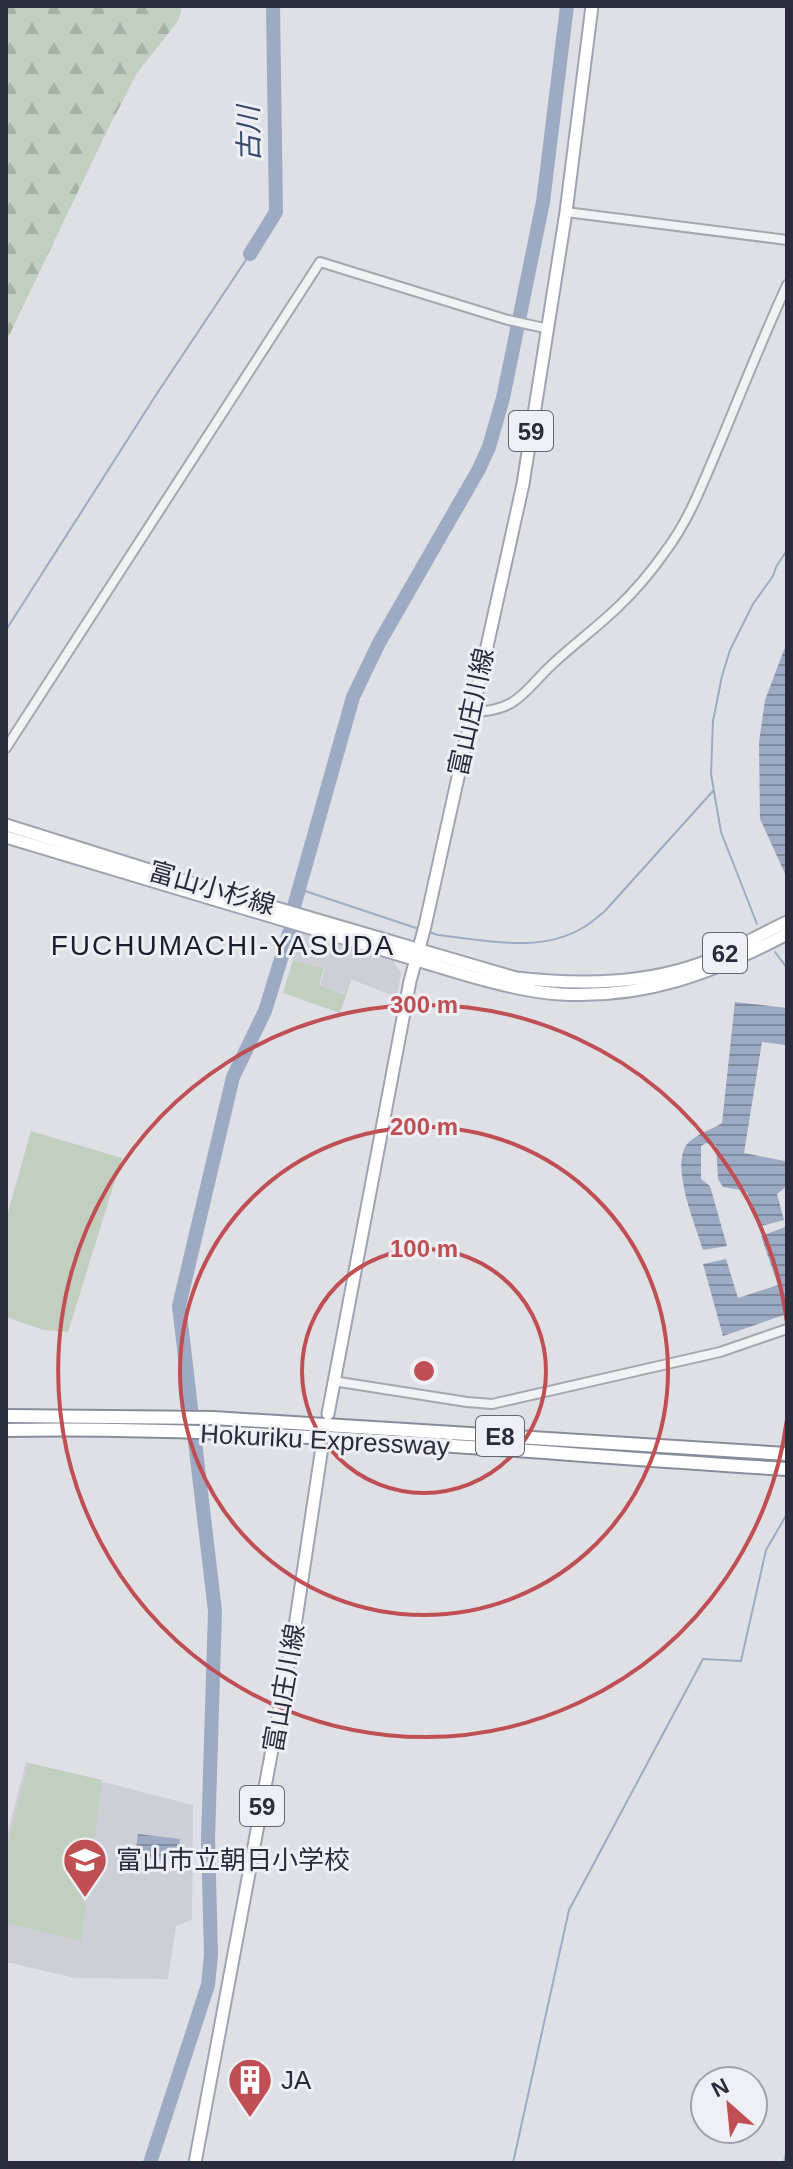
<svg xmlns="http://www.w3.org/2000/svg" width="793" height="2169" font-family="Helvetica,'Noto Sans JP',sans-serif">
<defs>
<pattern id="forest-firs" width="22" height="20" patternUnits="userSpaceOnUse" patternTransform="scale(2)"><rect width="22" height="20" fill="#c2cfc0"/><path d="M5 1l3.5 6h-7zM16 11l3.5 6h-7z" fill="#a7b2a6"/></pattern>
<pattern id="water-rules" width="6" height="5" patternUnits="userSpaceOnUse" patternTransform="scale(2)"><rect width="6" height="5" fill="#9daac3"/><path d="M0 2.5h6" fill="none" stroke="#808ba0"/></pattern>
</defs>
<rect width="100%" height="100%" fill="#dee0e6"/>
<!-- built -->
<g fill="#cdcfd7">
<polygon points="303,934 393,961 401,973 397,997 350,979 344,993 320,986 325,968 293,960 297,944 301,935"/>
<polygon points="26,1762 193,1805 192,1920 176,1926 168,1979 75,1978 6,1962 6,1839"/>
</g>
<!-- grass -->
<g fill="#c2cfc0">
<polygon points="293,960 324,968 319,985 344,994 350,979 351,980 340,1013 283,993"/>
<polygon points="31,1131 122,1158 68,1332 44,1330 6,1317 6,1219"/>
<polygon points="29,1763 102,1780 81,1941 6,1923 6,1849"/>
</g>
<!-- forest -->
<polygon fill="url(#forest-firs)" points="6,6 182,6 178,21 137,73 106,133 6,342"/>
<!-- water -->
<g fill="url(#water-rules)">
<polygon points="787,642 787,878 760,819 759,742 765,700"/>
<path d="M735,1002L787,1008V1045L762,1042L744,1153L785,1161L786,1187L777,1194L784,1220L761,1226L747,1192L741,1190L723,1187L718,1179L716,1145L706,1143L701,1146V1179L710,1186L727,1246L703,1250C696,1226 668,1162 689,1142C698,1134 712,1129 722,1123Z"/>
<polygon points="785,1227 787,1314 723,1336 703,1264 726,1259 738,1298 778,1285 761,1236"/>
<polygon points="138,1834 180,1839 177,1862 135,1856"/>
</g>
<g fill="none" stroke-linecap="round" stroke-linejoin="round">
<!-- stream -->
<g stroke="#9daac3" stroke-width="2">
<polyline points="6,630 156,395 250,254"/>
<polyline points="299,889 419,929"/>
<polyline points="757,924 721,832 711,774 713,721 722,676 730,650 753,604 773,576 776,567 787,550"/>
<path d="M429,932L438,935C485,940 541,954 584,927C591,923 597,917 604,912L713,791"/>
<polyline points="775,952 787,968"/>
<polyline points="513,2163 569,1910 703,1659 741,1661 766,1550 787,1514"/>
<polyline points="784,2163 787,2147"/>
</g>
<!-- river -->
<g stroke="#9daac3" stroke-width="14">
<polyline points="250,254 276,212 273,6"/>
<polyline points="295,903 353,697 379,643 479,469 489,447 503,398 543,202 567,6"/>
<polyline points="150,2163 208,1985 211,1955 208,1839 215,1611 179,1306 233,1077 265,1011 289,933"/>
</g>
<!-- minor casing -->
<g stroke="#a4a7af" stroke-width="12">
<g id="minor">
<polyline points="566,212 787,240"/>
<path d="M472,712C521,711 524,689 557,660C577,642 598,626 617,608C635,591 651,572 665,552C690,519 704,480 720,443C742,390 763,337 787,285"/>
<polyline points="6,748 320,262 508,320 549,329"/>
<polyline points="333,1381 467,1402 492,1404 720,1352 787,1329"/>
</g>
</g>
<!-- major casing -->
<g stroke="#9fa4b1" stroke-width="15">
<g id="major">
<path d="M6,825L181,880L516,978C581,985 647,985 710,960C736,949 761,934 787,922"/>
<path d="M6,837L470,976C499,984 529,992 560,994C645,999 713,973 787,934"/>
<polyline points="328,1414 410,981 425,926 523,484 566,212 592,6"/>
<polyline points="195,2163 295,1626 322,1447"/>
</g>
</g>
<!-- highway casing -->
<g stroke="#878d9b" stroke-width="16">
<g id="highway">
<polyline points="6,1416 213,1418 787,1454"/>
<path d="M6,1430C267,1426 527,1453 787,1469"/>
</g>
</g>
<!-- minor -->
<use href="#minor" stroke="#f1f2f5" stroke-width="8"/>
<!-- major -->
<use href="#major" stroke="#fff" stroke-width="11"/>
<!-- highway -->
<use href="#highway" stroke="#fff" stroke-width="12"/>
</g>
<!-- distance rings -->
<g fill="none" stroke="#bf4f52" stroke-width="4">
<circle cx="424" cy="1371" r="122"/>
<circle cx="424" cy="1371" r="244"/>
<path d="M787 1419A366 366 0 1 1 787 1323"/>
</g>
<!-- icons -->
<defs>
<g id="school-pin" transform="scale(2.3)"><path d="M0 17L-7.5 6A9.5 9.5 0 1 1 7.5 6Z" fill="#bf4f52" stroke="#eeeff4"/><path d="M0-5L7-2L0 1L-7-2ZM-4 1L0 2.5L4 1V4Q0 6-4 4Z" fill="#fff"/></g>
<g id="building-pin" transform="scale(2.3)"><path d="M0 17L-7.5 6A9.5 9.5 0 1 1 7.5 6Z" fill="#bf4f52" stroke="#eeeff4"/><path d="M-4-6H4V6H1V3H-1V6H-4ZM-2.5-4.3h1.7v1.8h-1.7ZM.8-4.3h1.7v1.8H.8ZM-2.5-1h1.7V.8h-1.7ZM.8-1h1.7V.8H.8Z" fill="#fff"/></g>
</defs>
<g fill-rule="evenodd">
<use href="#school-pin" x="85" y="1860"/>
<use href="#building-pin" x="250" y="2080"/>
</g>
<g text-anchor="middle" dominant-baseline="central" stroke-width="6" stroke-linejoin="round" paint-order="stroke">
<!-- shield labels -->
<g fill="#eeeff4" stroke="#646772" stroke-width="2">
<rect x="509" y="411" width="44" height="40" rx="6"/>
<rect x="703" y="933" width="44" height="40" rx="6"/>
<rect x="476" y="1416" width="48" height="40" rx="6"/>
<rect x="240" y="1786" width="44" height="40" rx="6"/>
</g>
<g font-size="24" font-weight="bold" fill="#292d3b">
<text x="531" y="431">59</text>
<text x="725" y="953">62</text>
<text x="500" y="1436">E8</text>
<text x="262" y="1806">59</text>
</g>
<!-- street labels -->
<g font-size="26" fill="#292d3b" stroke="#eeeff4">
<text transform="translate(471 712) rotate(-78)">富山庄川線</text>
<text transform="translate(212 888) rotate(16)">富山小杉線</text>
<text transform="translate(325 1440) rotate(3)">Hokuriku Expressway</text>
<text transform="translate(284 1688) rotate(-80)">富山庄川線</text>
</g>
<!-- poi labels -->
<g font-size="26" fill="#292d3b" stroke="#eeeff4" text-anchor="start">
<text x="116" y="1860">富山市立朝日小学校</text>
<text x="281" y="2080">JA</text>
</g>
<!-- water labels -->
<g font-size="28" font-style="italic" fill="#38486b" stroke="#eeeff4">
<text transform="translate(249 134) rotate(-91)">古川</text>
</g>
<!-- neighbourhood labels -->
<g font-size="28" letter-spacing="2" fill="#1b1f2c" stroke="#eeeff4">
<text x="223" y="945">FUCHUMACHI-YASUDA</text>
</g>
</g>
<circle cx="424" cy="1371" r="12" fill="#bf4f52" stroke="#eeeff4" stroke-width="4"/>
<g font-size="24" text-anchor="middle" font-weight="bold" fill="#bf4f52" stroke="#eeeff4" stroke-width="6" stroke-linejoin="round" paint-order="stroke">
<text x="424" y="1013">300 m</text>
<text x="424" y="1135">200 m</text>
<text x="424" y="1257">100 m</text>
</g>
<!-- border -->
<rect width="793" height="2169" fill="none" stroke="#292d3b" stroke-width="16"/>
<!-- north arrow -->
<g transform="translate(729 2105) rotate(333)"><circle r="38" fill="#eeeff4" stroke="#9fa1aa" stroke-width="2"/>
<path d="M0-6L14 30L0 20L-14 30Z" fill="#bf4f52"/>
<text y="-12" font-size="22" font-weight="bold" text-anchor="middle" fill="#292d3b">N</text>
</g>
</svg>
